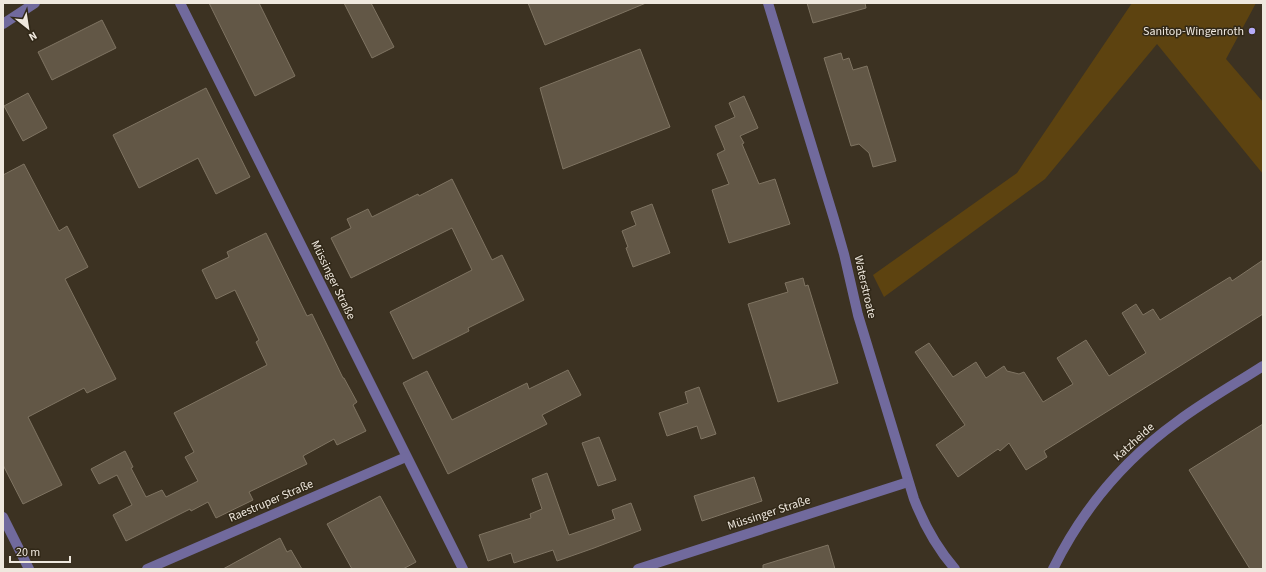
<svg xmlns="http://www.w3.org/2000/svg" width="1266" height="572" font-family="'Source Sans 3',sans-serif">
<rect width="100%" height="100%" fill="#3c3222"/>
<!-- green -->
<polygon fill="#5d4310" points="1132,3 1256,3 1226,59 1263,102 1263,174 1157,44 1045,179 884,297 873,275 1017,173"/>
<!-- building -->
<g fill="#625746" stroke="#7f7462">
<polygon points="209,3 259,3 295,76 255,96"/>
<polygon points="344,3 371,3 394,47 372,58"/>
<polygon points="528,3 646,3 545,45"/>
<polygon points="807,3 865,3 866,8 813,23"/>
<polygon points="102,20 116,48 52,80 38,52"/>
<polygon points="640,49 670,127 563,169 540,88"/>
<polygon points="841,53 843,60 849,58 853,70 867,66 896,161 873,167 869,153 859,144 851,146 824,58"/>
<polygon points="206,88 250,177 216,194 198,158 139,188 113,135"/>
<polygon points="28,93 47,128 23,141 4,106"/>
<polygon points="744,96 758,128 740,136 744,143 742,144 759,184 775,179 790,224 729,243 712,190 729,184 717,154 725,150 715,126 735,117 729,103"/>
<polygon points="24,164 59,231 67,226 88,267 65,279 116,379 87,393 84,388 28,417 62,485 23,504 3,465 3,175"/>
<polygon points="452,179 492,260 502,255 524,300 468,328 469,331 413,359 390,312 472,270 452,228 351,278 331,238 351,228 347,219 368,209 372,217 418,194 419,196"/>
<polygon points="652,204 670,253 633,267 626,248 628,247 622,231 636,225 631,212"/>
<polygon points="266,233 307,316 312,314 343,378 344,378 357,402 353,405 366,431 337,445 334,439 303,456 307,464 249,492 253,500 216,518 208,502 191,511 190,509 126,541 113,515 132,505 117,475 99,484 91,469 125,451 133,467 131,468 146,497 162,490 166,497 198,481 185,457 194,452 174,413 267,365 256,342 259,340 235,290 216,299 202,270 229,257 227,252"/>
<polygon points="1263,260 1263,314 1044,451 1047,457 1026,470 1009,443 1000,451 998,449 958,477 936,445 965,425 915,352 929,343 953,377 976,362 986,378 1004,366 1007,371 1019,374 1024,372 1043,402 1073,384 1057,358 1086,340 1109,376 1146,353 1122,313 1136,304 1143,315 1153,309 1160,320 1230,277 1232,281"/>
<polygon points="803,278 805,286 808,285 838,383 778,402 748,304 788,292 785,283"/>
<polygon points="568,370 581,395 542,415 547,424 448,474 403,383 427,371 452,420 527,383 529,389"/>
<polygon points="699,387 716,434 701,439 697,426 667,436 659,413 688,403 685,392"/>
<polygon points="1263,424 1263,569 1250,569 1189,470"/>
<polygon points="599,437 616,480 598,486 582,443"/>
<polygon points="547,473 569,535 615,519 612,510 631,503 641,530 594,548 557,561 553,550 514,563 511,553 488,561 479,535 531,518 530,514 542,509 532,479"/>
<polygon points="754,477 762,501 702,521 694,496"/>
<polygon points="380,496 416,562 403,569 352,569 327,524"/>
<polygon points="280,538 287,552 291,550 302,569 223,569"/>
<polygon points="828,545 835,569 763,569 763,565"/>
</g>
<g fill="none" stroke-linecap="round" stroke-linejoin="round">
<!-- minor -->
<g stroke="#716a9d" stroke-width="10">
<polyline points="180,3 463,569"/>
<path d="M768,3L834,219L844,254L858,315L914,499C924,525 937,548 955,569"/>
<polyline points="3,24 35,3"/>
<polyline points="3,517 29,569"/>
<polyline points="147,569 406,457"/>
<polyline points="638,569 908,482"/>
</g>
<!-- tertiary -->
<path stroke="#716a9d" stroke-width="10" d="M1053,569C1082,510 1125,459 1178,421C1205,401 1235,384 1263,366"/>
</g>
<!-- markers -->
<circle fill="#b6acf8" stroke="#312818" stroke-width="1.5" cx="1252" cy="31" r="4"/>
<g text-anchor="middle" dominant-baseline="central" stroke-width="3" stroke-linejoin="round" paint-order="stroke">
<!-- poi labels -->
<g font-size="12" fill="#efe8de" stroke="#312818" text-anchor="end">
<text x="1244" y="31">Sanitop-Wingenroth</text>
</g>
<!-- street labels -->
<g font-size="12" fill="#efe8de" stroke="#312818">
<text transform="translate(333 280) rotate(64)">Müssinger Straße</text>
<text transform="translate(865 287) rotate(77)">Waterstroate</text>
<text transform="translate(1134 442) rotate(-42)">Katzheide</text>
<text transform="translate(271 501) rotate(-23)">Raestruper Straße</text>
<text transform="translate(769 513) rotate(-18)">Müssinger Straße</text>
</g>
</g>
<!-- border -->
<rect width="1266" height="572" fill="none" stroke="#efe8de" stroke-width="8"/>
<!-- north arrow -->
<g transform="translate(28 28) rotate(150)" stroke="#312818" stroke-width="3" paint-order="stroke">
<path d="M0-3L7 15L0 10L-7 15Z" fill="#efe8de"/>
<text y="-6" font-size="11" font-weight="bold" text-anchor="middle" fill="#efe8de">N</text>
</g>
<!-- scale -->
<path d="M10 556v6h60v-6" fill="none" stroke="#efe8de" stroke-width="2"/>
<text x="16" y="556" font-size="12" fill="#efe8de" stroke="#312818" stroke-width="3" paint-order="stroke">20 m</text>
</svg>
